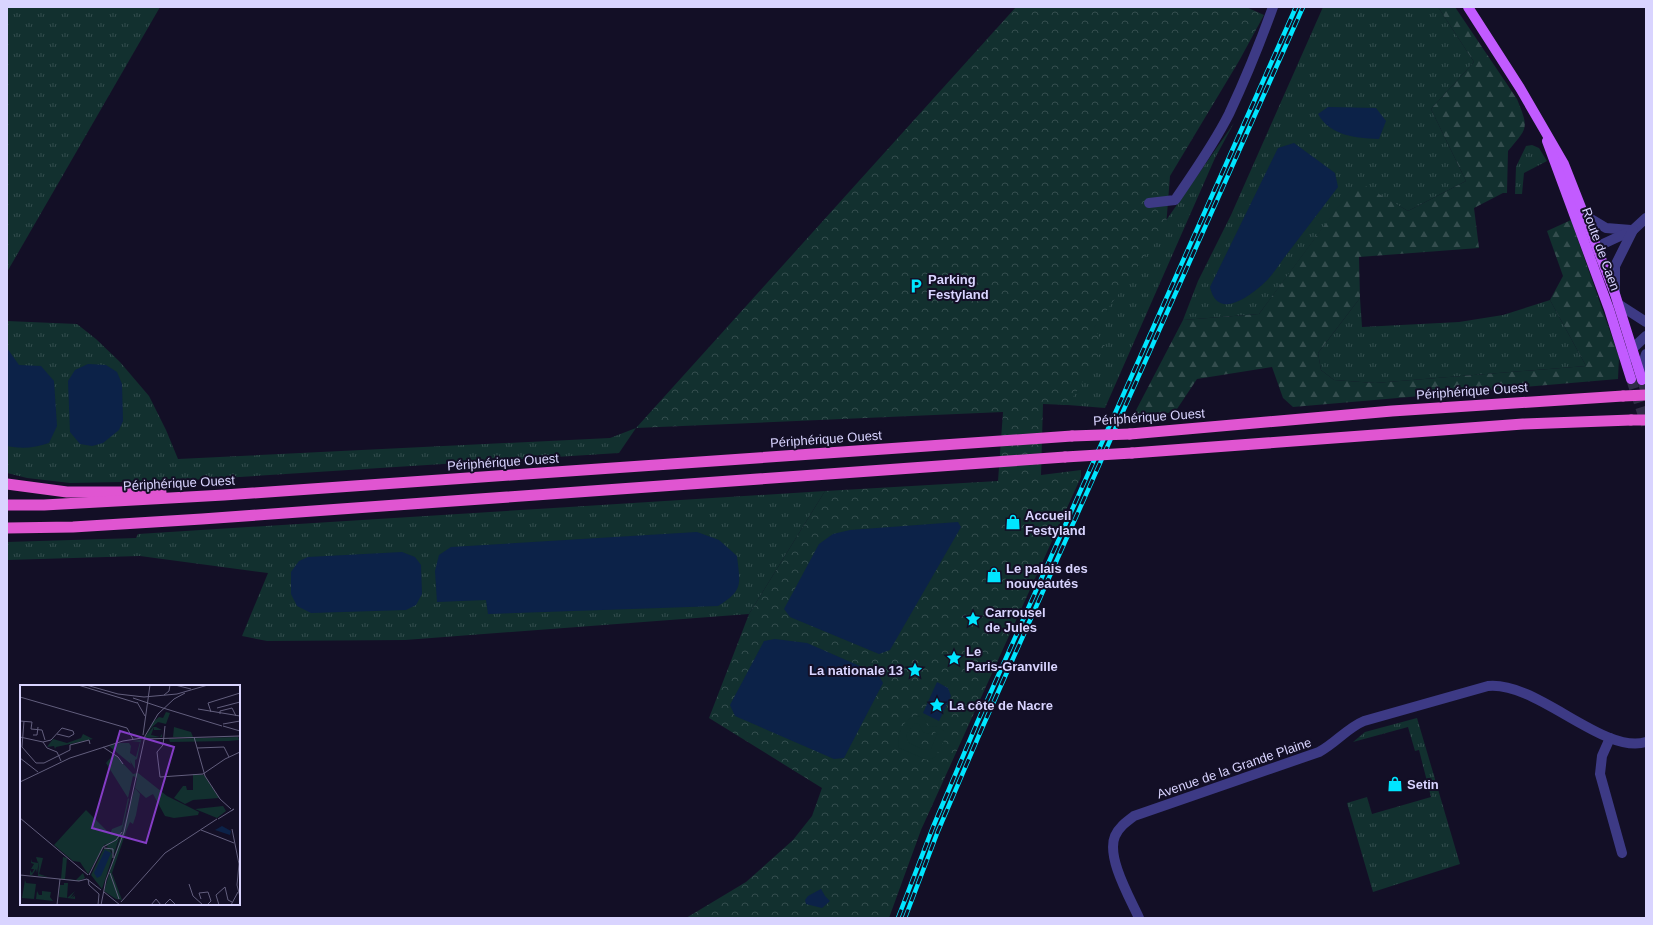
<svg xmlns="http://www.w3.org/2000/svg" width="1653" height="925" font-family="Arial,sans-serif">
<defs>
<pattern id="grass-tufts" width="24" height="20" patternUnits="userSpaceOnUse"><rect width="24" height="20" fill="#12302f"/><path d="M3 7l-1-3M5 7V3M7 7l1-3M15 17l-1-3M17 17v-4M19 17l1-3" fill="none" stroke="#344d4e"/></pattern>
<pattern id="forest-firs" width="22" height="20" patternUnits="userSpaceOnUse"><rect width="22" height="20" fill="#12302f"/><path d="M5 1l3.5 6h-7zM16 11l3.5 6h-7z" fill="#344d4e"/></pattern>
<pattern id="park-crowns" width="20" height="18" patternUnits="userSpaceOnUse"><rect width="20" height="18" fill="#12302f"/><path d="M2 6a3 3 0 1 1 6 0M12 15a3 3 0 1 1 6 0" fill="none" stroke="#344d4e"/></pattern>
</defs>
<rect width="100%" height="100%" fill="#130f26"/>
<!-- grass -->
<g fill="url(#grass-tufts)">
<polygon points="7,7 160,7 7,272"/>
<polygon points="1323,7 1438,7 1474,62 1431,109 1466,181 1408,211 1357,182 1259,314 1183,320 1198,281 1231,215"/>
<polygon points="1234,123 1215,158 1105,408 1043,403 1167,219"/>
<polygon points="1532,145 1539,148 1547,161 1524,173 1522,194 1515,194 1516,167 1526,146"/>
<polygon points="1360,298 1362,327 1459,322 1503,315 1550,300 1586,366 1375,383 1334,380 1321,370 1318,353"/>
<polygon points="7,321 77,324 96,339 120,362 149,396 166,430 178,459 610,438 636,428 619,453 175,481 70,483 27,478 7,473"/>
<polygon points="825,491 749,614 405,640 267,641 242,636 268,573 140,556 7,560 7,542 136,538 138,534"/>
<polygon points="1417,718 1460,864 1373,892 1347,803 1367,797 1372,814 1431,797 1419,750 1415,751 1408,727 1353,742 1365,732"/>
</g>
<!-- forest -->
<path fill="url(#forest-firs)" d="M1438,7H1455L1517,99C1529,129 1528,127 1508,151L1507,193H1503L1474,208L1479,248L1359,257L1360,298L1318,353L1321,370L1334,380L1375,383L1586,366L1550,300L1563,276L1547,231L1571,220L1619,357L1618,379L1293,407L1283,398L1272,367L1197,379L1175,412L1132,418L1183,320L1259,314L1357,181L1408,211L1466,181L1431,109L1474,62Z"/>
<!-- park -->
<polygon fill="url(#park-crowns)" points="1016,7 1246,7 1264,15 1239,61 1170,176 1166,227 1094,328 1105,346 1068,405 1043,404 1041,475 1081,470 1081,477 921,830 889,918 686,918 746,882 793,840 812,816 822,788 709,718 749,614 825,491 998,481 1003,412 636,428"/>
<!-- pitch -->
<path fill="#12302f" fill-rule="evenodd" d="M917,715L924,718L928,726L932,727L937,726L945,732V739L935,757L927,760L899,748C897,734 902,720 917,715ZM915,723L919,724L923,732L926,734L934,731L937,734L931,749L923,750L908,742L906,735Z"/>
<!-- water -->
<g fill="#0c2248">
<path d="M1328,107L1376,108L1386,121L1379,139C1356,138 1330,136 1318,114Z"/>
<path d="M1294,143L1335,173L1338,187C1321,209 1304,232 1287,254C1279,264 1272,277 1262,285C1246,299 1217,319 1210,287L1278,148Z"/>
<path d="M7,348L19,365L41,366L54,381L57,426L49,443C34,448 22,449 7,446Z"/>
<polygon points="88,364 106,365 117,372 122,384 123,421 119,430 103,443 92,446 80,444 70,432 68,381 75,370"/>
<polygon points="958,522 961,527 890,650 879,654 790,617 784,609 819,544 833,534 850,530"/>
<path d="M697,532L719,540L737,556C740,584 744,590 718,606L488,614L486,600L437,602L435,571L439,555L451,547Z"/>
<polygon points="402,552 415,557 421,565 422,594 416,605 406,610 311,613 297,606 291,594 291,572 299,561 308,557"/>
<polygon points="775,639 807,643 878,674 883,683 844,758 834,759 735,716 730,705 764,641"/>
<polygon points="937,682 948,688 951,696 939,721 923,713"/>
<polygon points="821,889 825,896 830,901 822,908 806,904 805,900 808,896"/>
</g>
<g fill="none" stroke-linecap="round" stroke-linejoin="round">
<!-- primary-tunnel -->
<g stroke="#312d47" stroke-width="10" stroke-dasharray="10 5" stroke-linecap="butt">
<polyline points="1631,379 1646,425"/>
<polyline points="1642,380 1646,393"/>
</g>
<!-- minor -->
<g stroke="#3d3a85" stroke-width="10">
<path d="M1149,203L1175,200C1194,172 1214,144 1229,114C1245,80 1260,43 1273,7"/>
<polyline points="1586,216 1606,228 1631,230"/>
<polyline points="1590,250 1633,230 1646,218"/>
<polyline points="1615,294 1615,266 1633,230"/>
<polyline points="1618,304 1646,322"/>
<polyline points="1626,360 1632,349 1646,336"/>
<polyline points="1640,373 1646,354"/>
<polyline points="1610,738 1602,756 1600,774 1622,853"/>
<path d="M1139,918C1130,898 1106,857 1115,836C1119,827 1126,822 1134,816L1319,752C1336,743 1347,728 1364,721L1488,686C1537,681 1603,755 1646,742"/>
</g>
<!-- primary -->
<g stroke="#c25bff" stroke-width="10">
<polyline points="1468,7 1520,88 1564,164 1615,294 1642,380"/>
<polyline points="1547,141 1609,309 1631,379"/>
</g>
<!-- trunk -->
<g stroke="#e055d1" stroke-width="11">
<polyline points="1130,434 1392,411 1623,396"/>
<polyline points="1132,453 1523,424 1631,420"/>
<polyline points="7,484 67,492 161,492"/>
<polyline points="7,505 44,505 224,495 1072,436"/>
<polyline points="7,528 73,527 202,519 1065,457"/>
</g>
<!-- rail casing -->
<g stroke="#00e5ff" stroke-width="4.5">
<g id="rail">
<polyline points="898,918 933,827 977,723 1296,7"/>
<polyline points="905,918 938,831 983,726 1303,7"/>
</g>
</g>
<!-- rail -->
<use href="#rail" stroke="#130f26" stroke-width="3" stroke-dasharray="9" stroke-linecap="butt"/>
<!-- trunk-bridge -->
<g stroke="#e055d1" stroke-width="11">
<polyline points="1623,396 1646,395"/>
<polyline points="1631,420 1646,420"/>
<polyline points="1072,436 1130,434"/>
<polyline points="1065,457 1132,453"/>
</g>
</g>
<!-- icons -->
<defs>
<g id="parking-bare" transform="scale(1.2)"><path d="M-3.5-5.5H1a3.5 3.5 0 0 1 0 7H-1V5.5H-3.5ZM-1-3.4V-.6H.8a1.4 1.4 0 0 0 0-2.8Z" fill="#00e5ff" stroke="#130f26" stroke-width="2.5" paint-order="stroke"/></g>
<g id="shop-bare" transform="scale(1.2)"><path d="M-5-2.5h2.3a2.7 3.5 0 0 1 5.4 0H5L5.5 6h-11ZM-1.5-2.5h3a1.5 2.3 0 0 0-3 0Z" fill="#00e5ff" stroke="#130f26" stroke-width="2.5" paint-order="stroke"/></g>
<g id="sight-bare" transform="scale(1.2)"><path d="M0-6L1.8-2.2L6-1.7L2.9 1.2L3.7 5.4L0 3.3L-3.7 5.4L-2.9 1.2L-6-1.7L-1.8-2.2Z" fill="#00e5ff" stroke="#130f26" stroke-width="2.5" paint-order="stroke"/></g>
</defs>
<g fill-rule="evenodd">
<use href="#parking-bare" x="916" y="286"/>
<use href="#shop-bare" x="1013" y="522"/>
<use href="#shop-bare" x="994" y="575"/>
<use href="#sight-bare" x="973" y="619"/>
<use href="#sight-bare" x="954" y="658"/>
<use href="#sight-bare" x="915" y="670"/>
<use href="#sight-bare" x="937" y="705"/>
<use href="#shop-bare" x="1395" y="784"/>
</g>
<g text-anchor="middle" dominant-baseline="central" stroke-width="4" stroke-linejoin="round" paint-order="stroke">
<!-- street labels -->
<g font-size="13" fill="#d9d4ff" stroke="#130f26">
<text transform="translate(1601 249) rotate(70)">Route de Caen</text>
<text transform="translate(1472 391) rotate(-4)">Périphérique Ouest</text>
<text transform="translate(1149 417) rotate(-4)">Périphérique Ouest</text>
<text transform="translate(826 439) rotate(-4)">Périphérique Ouest</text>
<text transform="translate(503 462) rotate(-4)">Périphérique Ouest</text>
<text transform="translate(179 483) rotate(-3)">Périphérique Ouest</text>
<text transform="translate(1234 768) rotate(-19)">Avenue de la Grande Plaine</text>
</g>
<!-- poi labels -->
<g font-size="13" font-weight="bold" fill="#d9d4ff" stroke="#130f26" text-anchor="start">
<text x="928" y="279">Parking<tspan x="928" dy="15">Festyland</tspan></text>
<text x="1025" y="515">Accueil<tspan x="1025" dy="15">Festyland</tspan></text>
<text x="1006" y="568">Le palais des<tspan x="1006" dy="15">nouveautés</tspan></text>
<text x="985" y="612">Carrousel<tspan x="985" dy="15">de Jules</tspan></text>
<text x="966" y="651">Le<tspan x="966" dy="15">Paris-Granville</tspan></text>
<text x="903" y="670" text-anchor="end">La nationale 13</text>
<text x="949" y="705">La côte de Nacre</text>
<text x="1407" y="784">Setin</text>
</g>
</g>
<!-- overview -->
<g transform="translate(20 685)">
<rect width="220" height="220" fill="#130f26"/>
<path d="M146,27L150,28L146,39L138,37L131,43L127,50L133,42H136L142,45H134V42L131,50L140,52L142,49V52L125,53L133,37L139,32L143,33ZM154,42L171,47L173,52H153ZM100,58L107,60L111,79L89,61ZM173,89L184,90L199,113L173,115L165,119L154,113L163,101H166L167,105H173ZM115,103L120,109L116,130L113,139L110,137L107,144L92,188L102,215L96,214L84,206ZM108,113L109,114L103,141L94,169L85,159L68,189L60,177L53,176L34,160L66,125L90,149L92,144L102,140ZM203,121L206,126L197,133L175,124ZM88,162L93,170L82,204L71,190L83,165ZM16,172L23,173L19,189L28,192L18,191L19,176L17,188L16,184L12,190L17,191L10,190V185L12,188L14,184H11L14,179L11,178L12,174V177L18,178ZM43,172L47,173L45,194L56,195L63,188L65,193L59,196L41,194ZM5,195L6,198L16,199L14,214L2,213ZM44,198H48L47,213L55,206L50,213L55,209L52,213L55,211V214L39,212L40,200H44ZM17,206L19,210H22V206L31,207L30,212L33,216L16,214Z" fill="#12302f"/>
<path d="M121,55L117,74L115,75V84L105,67L107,60L102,61L100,58H109L111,61L110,68L116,72L120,57L111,56Z" fill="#12302f"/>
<path d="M63,49L73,54L36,62L35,64L34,61L27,62L33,54L47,58L61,53ZM94,69L113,89L118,88L147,111L179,127L178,130L154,133L145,131L133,109L126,113L115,103L117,93L113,91L108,113L86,78Z" fill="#12302f"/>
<path d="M218,52L219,55L209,56L150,57L149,54Z" fill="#12302f"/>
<path d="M202,141L211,146L210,150L195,145ZM85,165L91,168L81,191L77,193L74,188Z" fill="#0c2248"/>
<path fill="none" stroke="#625e7d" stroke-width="1" d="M58,0L117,18M66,0L98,9L124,12L157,9L188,0M155,0L171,4M144,10L149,6L150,0M0,12L107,43L113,54M113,13L143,23M117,17L125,31M143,23L202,41M197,23L220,17M178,24L220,31M191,27L188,18L220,8M200,29V26L212,23L216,31M0,36L12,37L11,44L22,45L25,55M4,36L2,62L16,78H24L50,65V60L69,55L70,59M203,39L220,36M145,41L143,60L137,67L140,92L183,89L205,74L220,67M203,41L220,46M13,50H17L18,42M123,50L130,0M0,52L23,57L31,55L42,43L53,46L54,49L49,52L37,49M174,52L185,91L200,114L211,124M125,54L220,51M23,57L27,63L37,67L41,76M83,62L98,72L103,79M177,63L204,62L209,72M0,73L18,87M0,97L50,73L103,56L122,53M0,133L68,190M198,134L214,124L211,126M212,144L219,179L217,200L220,212M181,145L214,158M84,163L93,164V173M90,188L99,214M0,190L59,196L67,194L81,205M69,190L83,162L96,155L102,147M68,194L69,200L79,209L78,220M169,199L173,211L183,220M84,207L100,220M181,214L179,208L188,207L191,216L188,219M101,217L145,168L197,134M37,220L40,194M81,220L86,195L104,147L125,51L138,29L154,14L165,8M131,220L136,214L141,220M144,220L150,214L156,220M199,220L196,210L205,202L208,215L212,217M211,220L218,207"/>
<path fill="#843dc5" fill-opacity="0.15" stroke="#843dc5" stroke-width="2" d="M100,46L154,62L126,158L72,143Z"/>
<rect width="220" height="220" fill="none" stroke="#d9d4ff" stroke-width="2"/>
</g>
<!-- border -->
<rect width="1653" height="925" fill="none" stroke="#d9d4ff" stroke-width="16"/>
</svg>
